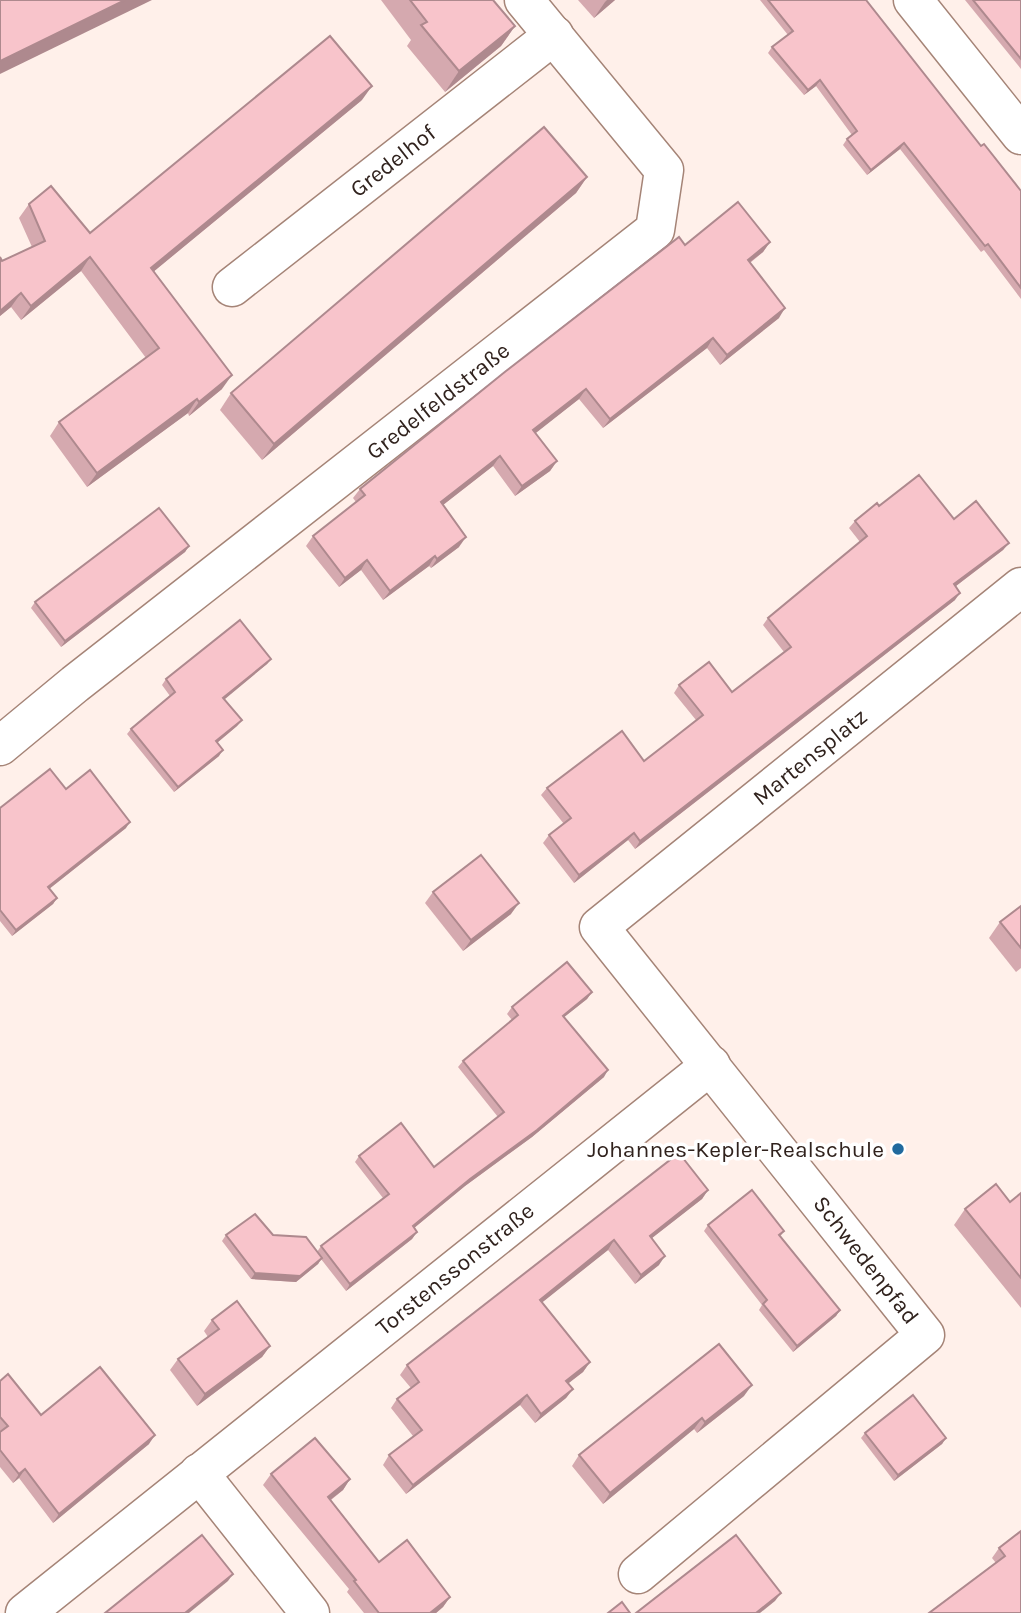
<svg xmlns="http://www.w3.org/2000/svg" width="1021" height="1613" font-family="Karla,sans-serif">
<rect width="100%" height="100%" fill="#fff0ea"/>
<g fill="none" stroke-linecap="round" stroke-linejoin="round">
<!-- street casing -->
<g stroke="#a58477" stroke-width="41">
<g id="street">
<polyline points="913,0 1021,135"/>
<polyline points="232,287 554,35"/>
<polyline points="0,746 75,684 655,230 664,170 524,0"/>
<polyline points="199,1473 310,1613"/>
<polyline points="638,1574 925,1335 599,927 1021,587"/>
<polyline points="25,1613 711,1065"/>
</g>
</g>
<!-- street -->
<use href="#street" stroke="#fff" stroke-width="38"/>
</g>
<!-- wall -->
<g fill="#d5a9af">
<polygon points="381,0 493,0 515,26 501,46 445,92 407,46 411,40"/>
<polygon points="578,0 615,0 594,18"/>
<polygon points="760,0 866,0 981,146 1021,191 1021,299 984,250 981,252 900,149 867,175 843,145 847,139 852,135 816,86 804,95 768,53 772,47 788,35"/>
<polygon points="965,0 1021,0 1021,69"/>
<polygon points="362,100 154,271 222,389 189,416 188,413 87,487 50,436 59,422 146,358 81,271 21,320 11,307 0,316 0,257 2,261 32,247 19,218 29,204 90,233"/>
<polygon points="587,177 576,193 262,460 220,410 231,393"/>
<polygon points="770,242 763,252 750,263 779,318 720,365 707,348 603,428 579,399 535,433 557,461 550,471 515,496 493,466 443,505 459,547 431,568 429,566 383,600 361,570 339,587 306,546 313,536 356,502 353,498 360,489 685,245"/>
<polygon points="879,506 954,519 1009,543 1003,550 956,586 955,600 635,849 628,840 574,883 543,843 549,835 564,824 541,795 547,788 644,761 696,720 674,693 679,685 732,692 784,652 763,625 768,618 860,542 849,528 855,521"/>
<polygon points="189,546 185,552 61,647 31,608 35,602"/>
<polygon points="271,659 267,664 224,699 242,720 237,726 217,743 219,756 174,792 127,734 131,729 170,696 162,685 166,679"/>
<polygon points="66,789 126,828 49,889 57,898 53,904 12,936 0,921 0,808"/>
<polygon points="433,892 511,914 463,951 425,903"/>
<polygon points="1021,906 1021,968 1016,972 989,938 1000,922"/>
<polygon points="592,992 587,999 564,1017 604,1077 532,1137 465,1186 414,1228 417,1232 412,1239 346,1291 321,1259 318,1264 296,1282 251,1279 222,1241 226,1235 273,1235 317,1252 321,1246 383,1198 355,1162 359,1156 434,1167 498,1117 458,1067 463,1061 512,1020 507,1014 512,1007"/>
<polygon points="679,1153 708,1190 702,1199 652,1238 659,1265 635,1284 608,1250 542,1302 590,1362 583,1372 568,1383 573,1389 566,1398 535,1423 520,1405 406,1494 383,1465 389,1455 413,1436 391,1408 397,1399 411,1388 400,1375 407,1365"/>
<polygon points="1021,1193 1021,1308 954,1225 965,1209 1010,1202"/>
<polygon points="708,1225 784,1231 780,1237 840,1310 836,1316 793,1352 759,1310 762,1305 704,1231"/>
<polygon points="212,1320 270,1346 262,1357 197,1406 170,1370 178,1359 208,1337 204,1331"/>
<polygon points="0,1381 41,1415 149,1444 53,1523 19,1478 13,1483 0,1467"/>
<polygon points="744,1396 697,1433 694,1429 603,1504 572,1466 579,1455"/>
<polygon points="865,1433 946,1438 942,1444 894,1481 861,1438"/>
<polygon points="271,1474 350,1479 343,1490 331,1500 379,1562 450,1597 443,1607 436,1613 364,1613 347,1592 349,1589 263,1485"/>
<polygon points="1021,1531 1021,1613 996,1563 992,1558 999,1548"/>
</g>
<!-- shaded-wall -->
<g fill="#ae898e">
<polygon points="125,0 152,0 0,74 0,61"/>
<polygon points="607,0 615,0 594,18 605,2"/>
<polygon points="515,26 501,46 445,92 459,71"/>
<polygon points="820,80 816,86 804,95 808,90"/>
<polygon points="372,86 362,100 141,282 151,268"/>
<polygon points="904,143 900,149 867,175 871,170"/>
<polygon points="587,177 576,193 262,460 274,444"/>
<polygon points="770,242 763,252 741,269 748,260"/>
<polygon points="90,257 81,271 21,320 31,306"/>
<polygon points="21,293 11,307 0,316 0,311"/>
<polygon points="785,308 779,318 720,365 727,355"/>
<polygon points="713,338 707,348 603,428 610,419"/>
<polygon points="232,375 222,389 189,416 199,402"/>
<polygon points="586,389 579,399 527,440 533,430"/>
<polygon points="197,399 188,413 87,487 97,473"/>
<polygon points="500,456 493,466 434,512 441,502"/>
<polygon points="557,461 550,471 515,496 522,486"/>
<polygon points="466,537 459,547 431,568 437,559"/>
<polygon points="1009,543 1003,550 948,592 954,584"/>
<polygon points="189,546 185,552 61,647 65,641"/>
<polygon points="435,556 429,566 383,600 390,591"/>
<polygon points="367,560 361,570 339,587 345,578"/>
<polygon points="960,593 955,600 635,849 640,841"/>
<polygon points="271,659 267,664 219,704 223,698"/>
<polygon points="242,720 237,726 212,747 216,741"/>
<polygon points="223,750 219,756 174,792 178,787"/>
<polygon points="130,822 126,828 44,893 48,887"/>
<polygon points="634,833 628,840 574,883 579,875"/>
<polygon points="57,898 53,904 12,936 16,930"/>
<polygon points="519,903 511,914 463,951 471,940"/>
<polygon points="592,992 587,999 558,1022 563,1016"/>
<polygon points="608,1070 604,1077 532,1137 465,1186 408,1233 413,1226 470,1179"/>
<polygon points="708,1190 702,1199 643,1245 650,1236"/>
<polygon points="417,1232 412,1239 346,1291 350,1284"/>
<polygon points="614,1240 608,1250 534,1309 540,1300"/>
<polygon points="665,1256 659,1265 635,1284 641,1275"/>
<polygon points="322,1258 318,1264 296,1282 251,1279 255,1273"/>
<polygon points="840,1310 836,1316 793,1352 797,1346"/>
<polygon points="270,1346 262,1357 197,1406 205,1394"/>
<polygon points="590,1362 583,1372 560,1390 566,1381"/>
<polygon points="752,1385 744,1396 697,1433 705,1422"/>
<polygon points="573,1389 566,1398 535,1423 541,1414"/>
<polygon points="527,1395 520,1405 406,1494 413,1485"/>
<polygon points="702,1418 694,1429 603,1504 610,1493"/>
<polygon points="155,1435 149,1444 53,1523 59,1514"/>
<polygon points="946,1438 942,1444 894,1481 898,1475"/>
<polygon points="25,1469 19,1478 13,1483 19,1474"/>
<polygon points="350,1479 343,1490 321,1507 328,1497"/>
<polygon points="233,1574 228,1581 189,1613 185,1613"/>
<polygon points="781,1593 775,1601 760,1613 756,1613"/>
<polygon points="450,1597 443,1607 436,1613 430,1613"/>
</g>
<!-- building -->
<g fill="#f8c4cb" stroke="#ae898e" stroke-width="2">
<polygon points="0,0 125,0 0,61"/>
<polygon points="410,0 493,0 515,26 459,71 421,25 427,22"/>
<polygon points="768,0 866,0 981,146 984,144 1021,191 1021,288 988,244 985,246 904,143 871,170 847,139 857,131 820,80 808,90 772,47 793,31"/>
<polygon points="973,0 1021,0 1021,59"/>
<polygon points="330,36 372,86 151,268 232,375 199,402 197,399 97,473 59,422 159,348 90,257 31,306 21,293 0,311 0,257 2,261 45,241 29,204 51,186 90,233"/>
<polygon points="544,127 587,177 274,444 231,393"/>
<polygon points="738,202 770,242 748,260 785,308 727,355 713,338 610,419 586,389 533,430 557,461 522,486 500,456 441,502 466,537 437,559 435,556 390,591 367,560 345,578 313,536 365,495 360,489 506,371 679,237 685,245"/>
<polygon points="919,475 954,519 976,501 1009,543 954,584 960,593 640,841 634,833 579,875 549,835 571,818 547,788 622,731 644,761 675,737 703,715 679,685 709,662 732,692 791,647 768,618 867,536 855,521 877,503 879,506"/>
<polygon points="159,508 189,546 65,641 35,602"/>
<polygon points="240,620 271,659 223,698 242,720 216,741 223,750 178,787 131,729 175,692 166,679"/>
<polygon points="50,769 66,789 90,770 130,822 48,887 57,898 16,930 0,910 0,808"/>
<polygon points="481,855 519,903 471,940 433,892"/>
<polygon points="1021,906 1021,948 1000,922"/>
<polygon points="567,962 592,992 563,1016 608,1070 537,1130 470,1179 413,1226 417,1232 350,1284 321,1246 389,1194 359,1156 401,1123 434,1167 504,1112 463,1061 518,1015 512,1007"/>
<polygon points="679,1153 708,1190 650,1236 665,1256 641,1275 614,1240 540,1300 590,1362 566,1381 573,1389 541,1414 527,1395 413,1485 389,1455 422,1430 397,1399 419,1382 407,1365"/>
<polygon points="996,1184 1010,1202 1021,1193 1021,1278 965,1209"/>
<polygon points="752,1190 784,1231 779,1235 840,1310 797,1346 763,1304 767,1300 708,1225"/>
<polygon points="255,1214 273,1235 306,1237 322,1258 300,1276 255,1273 226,1235"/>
<polygon points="237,1301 270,1346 205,1394 178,1359 219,1329 212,1320"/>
<polygon points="719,1344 752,1385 705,1422 702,1418 610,1493 579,1455"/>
<polygon points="100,1367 155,1435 59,1514 25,1469 19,1474 0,1450 0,1432 8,1426 0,1417 0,1381 8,1374 41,1415"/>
<polygon points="913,1395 946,1438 898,1475 865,1433"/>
<polygon points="315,1438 350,1479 328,1497 379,1562 407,1540 450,1597 430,1613 379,1613 354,1581 356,1580 271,1474"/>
<polygon points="1021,1531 1021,1613 929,1613 1005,1556 999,1548"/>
<polygon points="202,1535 233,1574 185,1613 105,1613"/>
<polygon points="736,1535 781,1593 756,1613 636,1613"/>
<polygon points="622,1602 630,1613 608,1613"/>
</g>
<!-- markers -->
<circle fill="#216a9e" stroke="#fff" stroke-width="2.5" cx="898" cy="1149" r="7"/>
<g text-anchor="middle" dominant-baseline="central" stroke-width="7" stroke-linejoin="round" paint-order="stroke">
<!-- street labels -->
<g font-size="23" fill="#30221d" stroke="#fff">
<text transform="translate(393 161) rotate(-38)">Gredelhof</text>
<text transform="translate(438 401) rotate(-38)">Gredelfeldstraße</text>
<text transform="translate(810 757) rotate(-39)">Martensplatz</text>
<text transform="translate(866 1260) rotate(52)">Schwedenpfad</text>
<text transform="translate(455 1269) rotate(-39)">Torstenssonstraße</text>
</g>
<!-- poi labels -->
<g font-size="23" fill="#30221d" stroke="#fff" text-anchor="end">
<text x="884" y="1149">Johannes-Kepler-Realschule</text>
</g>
</g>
</svg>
